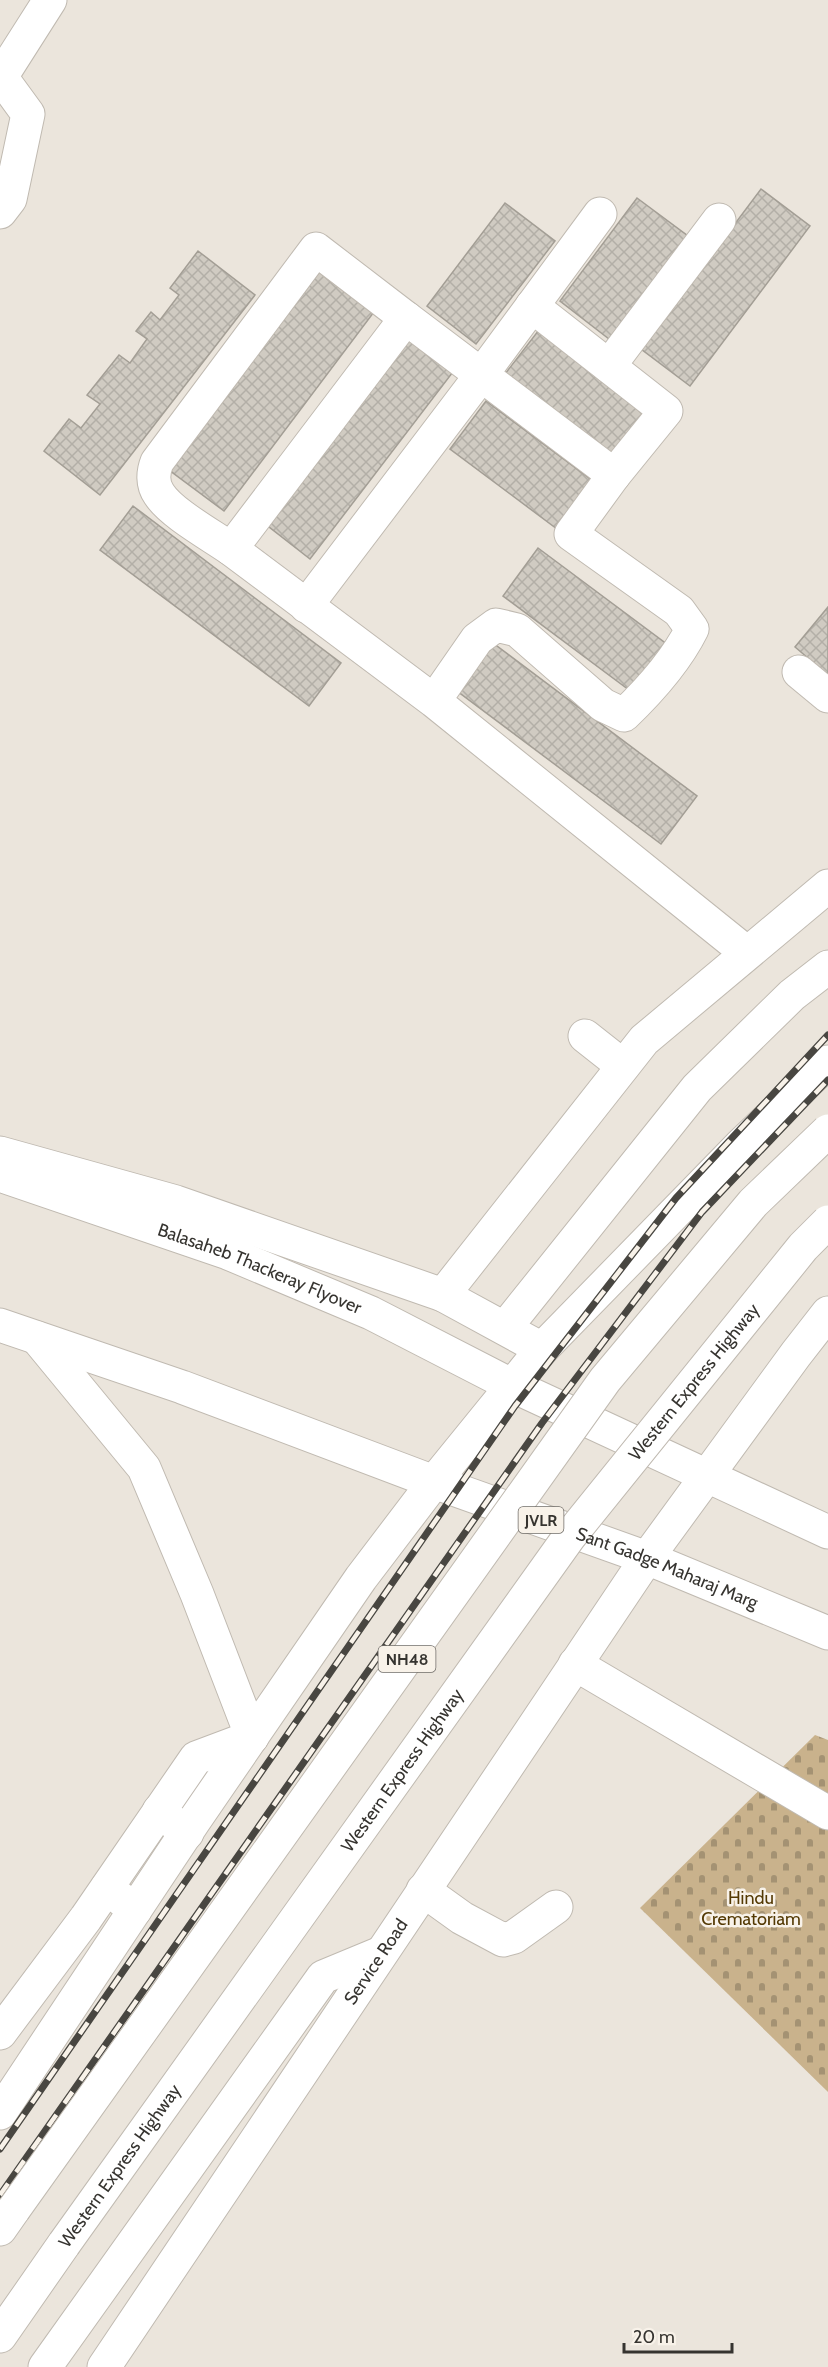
<svg xmlns="http://www.w3.org/2000/svg" width="828" height="2367" font-family="Cabin,sans-serif">
<defs>
<pattern id="cemetery-stones" width="16" height="16" patternUnits="userSpaceOnUse" patternTransform="scale(1.5)"><rect width="16" height="16" fill="#c9b28c"/><path d="M2 7V4a2 2 0 0 1 4 0v3zM10 15v-3a2 2 0 0 1 4 0v3z" fill="#a49273"/></pattern>
<pattern id="building-cross-hatch" width="8" height="8" patternUnits="userSpaceOnUse" patternTransform="scale(1.5)"><rect width="8" height="8" fill="#d0cbc2"/><path d="M0 0l8 8M0 8l8-8" fill="none" stroke="#b3afa7"/></pattern>
</defs>
<rect width="100%" height="100%" fill="#ebe5dc"/>
<!-- cemetery -->
<polygon fill="url(#cemetery-stones)" points="815,1735 828,1740 828,2092 640,1908"/>
<!-- building -->
<g fill="url(#building-cross-hatch)" stroke="#a39e95" stroke-width="1.5">
<polygon points="761,189 810,226 690,386 641,349"/>
<polygon points="637,198 688,236 609,339 560,301"/>
<polygon points="505,203 555,241 476,344 427,306"/>
<polygon points="198,251 255,295 100,495 44,451 69,419 81,428 100,404 87,395 119,355 130,363 147,339 136,331 151,312 160,320 179,295 170,288"/>
<polygon points="323,267 377,308 224,511 169,470"/>
<polygon points="542,326 653,410 616,458 505,374"/>
<polygon points="410,333 456,368 310,559 264,523"/>
<polygon points="486,401 597,484 561,532 450,449"/>
<polygon points="133,506 341,663 309,706 100,550"/>
<polygon points="538,548 668,645 633,693 503,596"/>
<polygon points="828,607 828,675 795,647"/>
<polygon points="485,637 697,796 661,844 449,685"/>
</g>
<g fill="none" stroke-linecap="round" stroke-linejoin="round">
<!-- minor casing -->
<g stroke="#c0bab1" stroke-width="35">
<g id="minor">
<polyline points="0,212 10,199 28,114 1,77 50,0"/>
<polyline points="532,306 666,411 614,475"/>
<polyline points="609,366 719,220"/>
<path d="M231,549C211,535 171,513 159,494C152,484 153,472 157,462L316,249L406,318"/>
<polyline points="306,606 482,374 600,214"/>
<polyline points="799,672 828,696"/>
<path d="M434,701L477,639L496,625L517,630L603,705L624,715C649,691 676,661 692,629L679,611L571,534L614,475L406,318L231,549L434,701L747,953"/>
<polyline points="585,1036 623,1066"/>
<polyline points="0,1153 176,1202 443,1295"/>
<polyline points="542,1349 443,1295 644,1040 828,886"/>
<polyline points="575,1664 828,1813"/>
<polyline points="423,1890 462,1918 503,1940 514,1937 556,1907"/>
<polyline points="0,2033 86,1918 196,1758 252,1737"/>
<path id="s1" d="M104,2367L647,1558"/>
</g>
</g>
<!-- major casing -->
<g stroke="#c0bab1" stroke-width="35">
<g id="major">
<path id="s2" d="M0,1175L228,1253L371,1313L511,1385L828,1532"/>
<path id="s3" d="M0,1325L182,1387L434,1482L647,1558L828,1633"/>
<polyline points="505,1328 697,1088 792,995 828,967"/>
<polyline points="37,1338 144,1468 197,1594 252,1737"/>
<polyline points="647,1558 796,1354 828,1313"/>
</g>
</g>
<!-- highway casing -->
<g stroke="#c0bab1" stroke-width="35">
<g id="highway">
<polyline points="159,1811 187,1833"/>
<polyline points="107,1888 135,1910"/>
<polyline points="0,2113 194,1821 361,1578 434,1482 542,1349 740,1146 828,1062"/>
<polyline points="0,2229 14,2209"/>
<polyline points="0,2336 64,2244"/>
<polyline points="45,2367 323,1977 381,1953"/>
</g>
</g>
<!-- minor -->
<use href="#minor" stroke="#fff" stroke-width="33"/>
<!-- major -->
<use href="#major" stroke="#fff" stroke-width="33"/>
<!-- highway -->
<use href="#highway" stroke="#fff" stroke-width="33"/>
<!-- rail casing -->
<g stroke="#484641" stroke-width="7">
<g id="rail">
<polyline points="0,2149 515,1406 676,1198 828,1035"/>
<polyline points="0,2195 542,1423 702,1212 828,1080"/>
</g>
</g>
<!-- rail -->
<use href="#rail" stroke="#f8f2e9" stroke-width="4.5" stroke-dasharray="14" stroke-linecap="butt"/>
<!-- highway-bridge casing -->
<g stroke="#c0bab1" stroke-width="35" stroke-linecap="butt">
<g id="highway-bridge">
<polyline points="14,2209 605,1380 753,1203 828,1131"/>
<path id="s4" d="M64,2244L569,1537L803,1247L828,1222"/>
</g>
</g>
<!-- highway-bridge -->
<use href="#highway-bridge" stroke="#fff" stroke-width="33"/>
</g>
<g text-anchor="middle" dominant-baseline="central" stroke-width="5" stroke-linejoin="round" paint-order="stroke">
<!-- shield labels -->
<g fill="#f8f2e9" stroke="#706d68" stroke-width="1.5">
<rect x="518.5" y="1507" width="45" height="26" rx="4.5"/>
<rect x="378.5" y="1646" width="57" height="26" rx="4.5"/>
</g>
<g font-size="16" font-weight="bold" fill="#363430">
<text x="541" y="1520">JVLR</text>
<text x="407" y="1659">NH48</text>
</g>
<!-- street labels -->
<g font-size="18" fill="#363430" stroke="#f8f2e9">
<text stroke="none"><textPath href="#s2" startOffset="276">Balasaheb Thackeray Flyover</textPath></text>
<text stroke="none"><textPath href="#s4" startOffset="1068">Western Express Highway</textPath></text>
<text stroke="none"><textPath href="#s3" startOffset="710">Sant Gadge Maharaj Marg</textPath></text>
<text stroke="none"><textPath href="#s4" startOffset="582">Western Express Highway</textPath></text>
<text stroke="none"><textPath href="#s1" startOffset="488">Service Road</textPath></text>
<text stroke="none"><textPath href="#s4" startOffset="96">Western Express Highway</textPath></text>
</g>
<!-- park labels -->
<g font-size="18" fill="#533903" stroke="#f8f2e9">
<text x="751" y="1898">Hindu<tspan x="751" dy="21">Crematoriam</tspan></text>
</g>
</g>
<!-- scale -->
<path d="M624 2343v9h108v-9" fill="none" stroke="#363430" stroke-width="3"/>
<text x="633" y="2343" font-size="18" fill="#363430" stroke="#f8f2e9" stroke-width="4.5" paint-order="stroke">20 m</text>
</svg>
